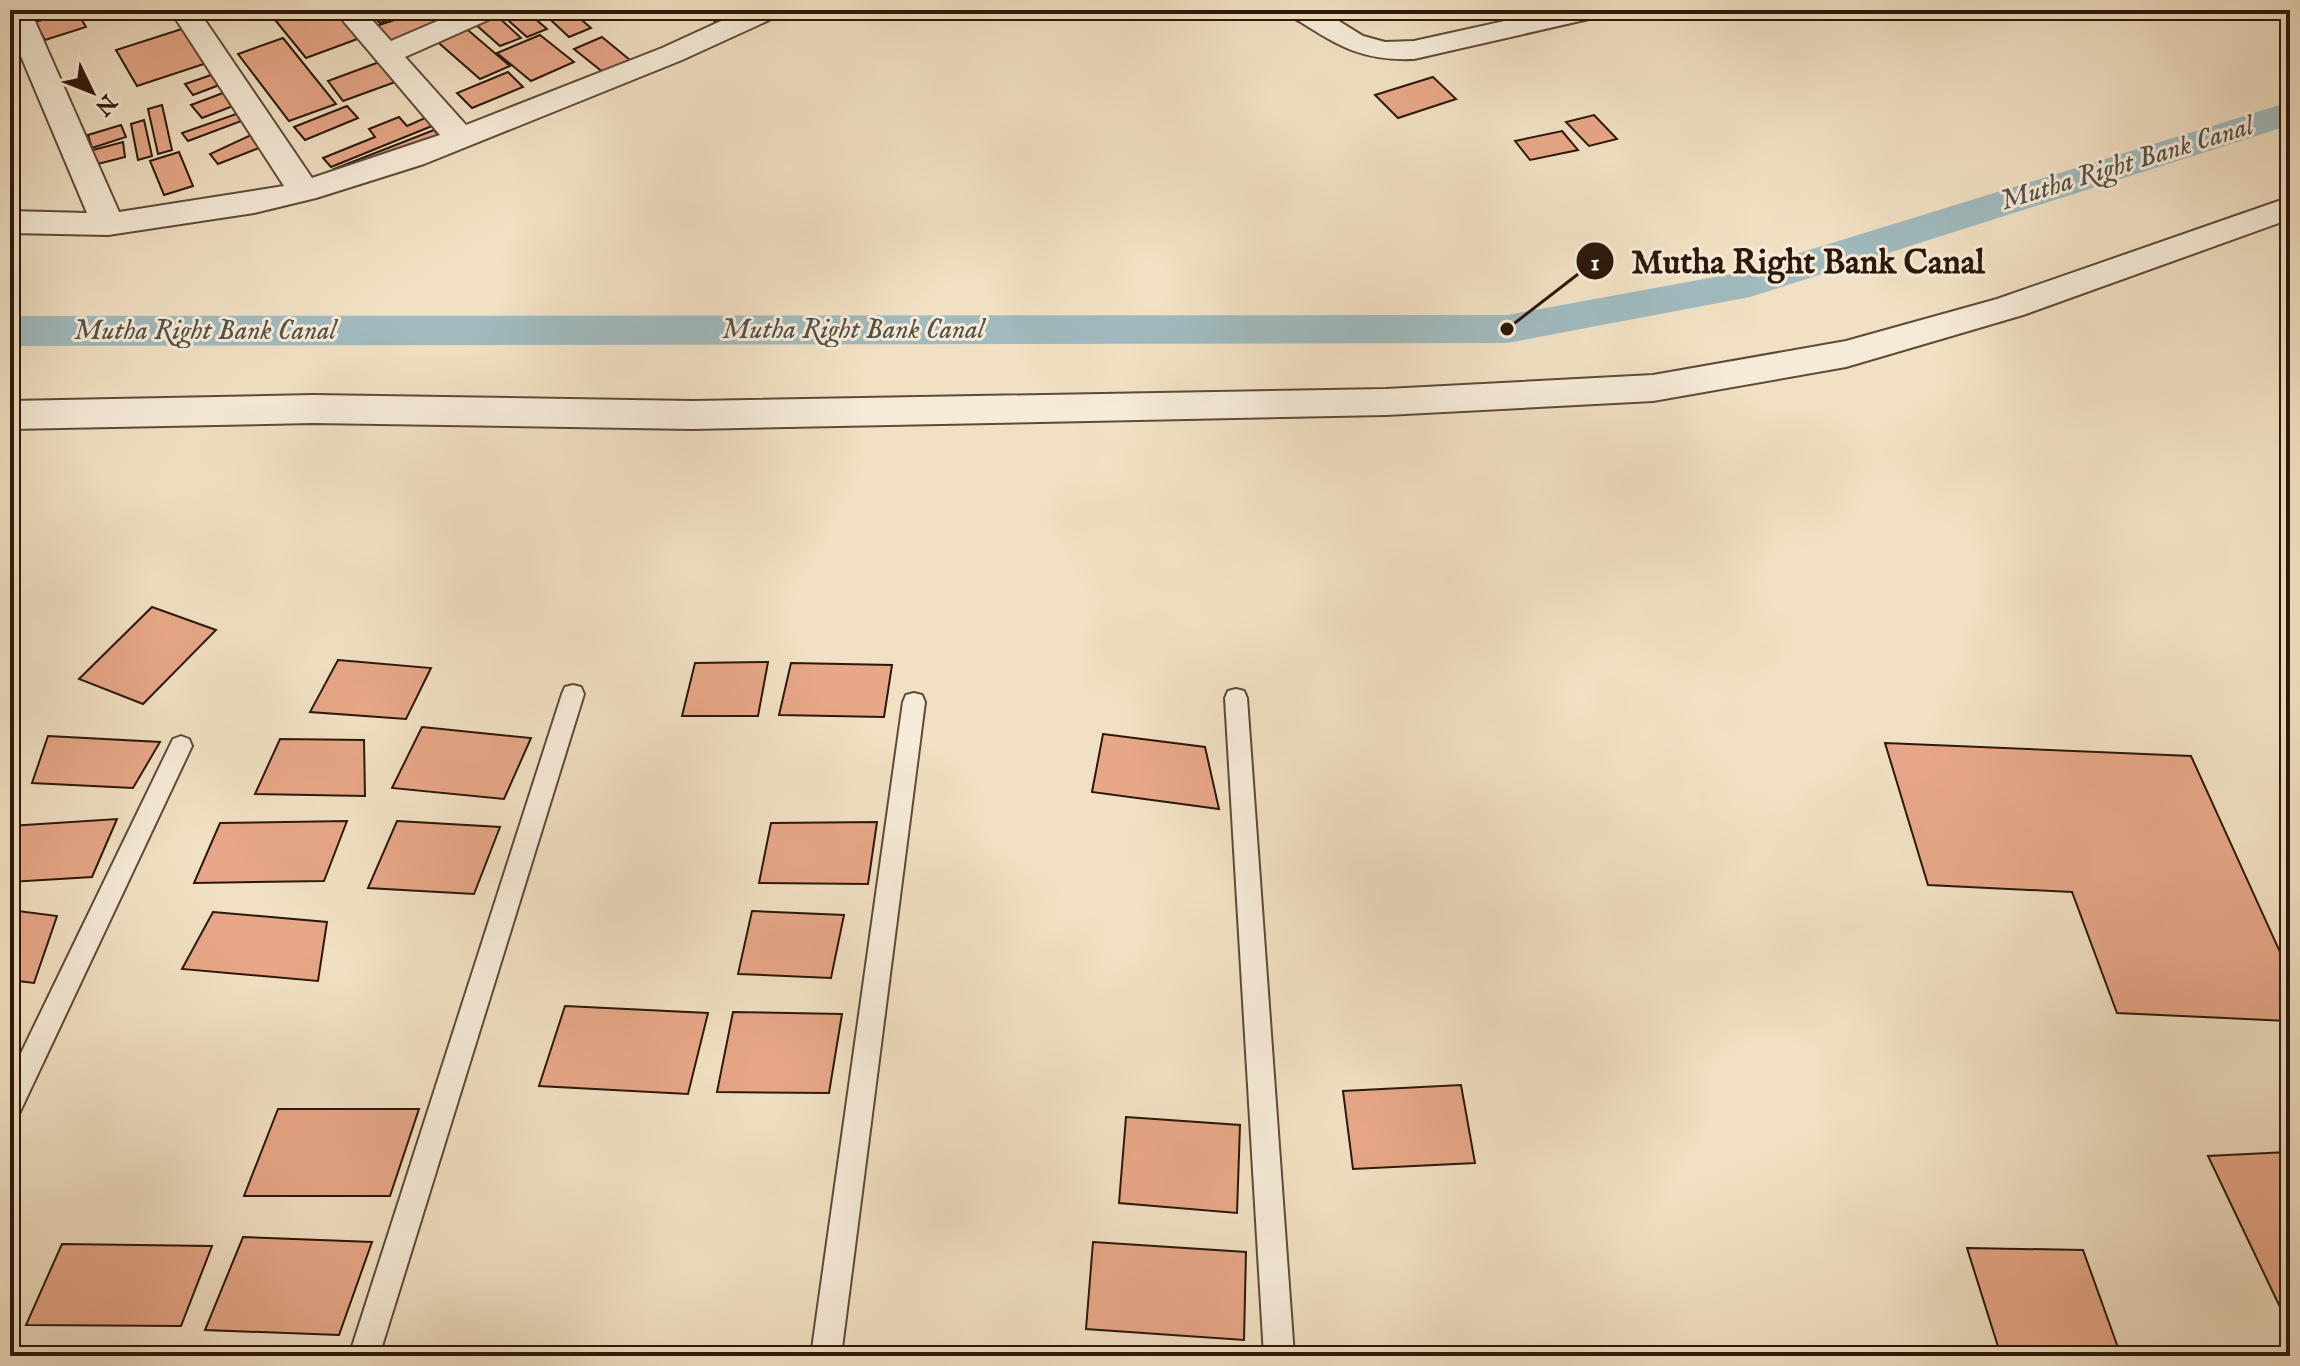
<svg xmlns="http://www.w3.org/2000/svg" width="2300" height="1366" font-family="'IM FELL English',serif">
<rect width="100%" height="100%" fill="#f1e0c3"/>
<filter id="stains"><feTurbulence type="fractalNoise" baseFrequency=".0025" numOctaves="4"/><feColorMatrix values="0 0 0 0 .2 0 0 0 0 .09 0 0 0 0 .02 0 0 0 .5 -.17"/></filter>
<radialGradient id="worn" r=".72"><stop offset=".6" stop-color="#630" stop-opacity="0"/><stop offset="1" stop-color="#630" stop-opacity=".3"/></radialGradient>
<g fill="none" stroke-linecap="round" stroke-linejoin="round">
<!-- canal -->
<polygon fill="#a0babe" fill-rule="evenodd" points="2290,102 2290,125 1750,297 1507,343 10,346 10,316 1507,315 1731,274"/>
</g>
<!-- building -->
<g fill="#e7a788" stroke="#2c180a" stroke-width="2">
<polygon points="76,10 86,27 45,40 35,22"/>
<polygon points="267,10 335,10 360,38 306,58"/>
<polygon points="366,10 415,10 380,23"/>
<polygon points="425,10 435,10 447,26 387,46 373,27"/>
<polygon points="505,10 525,10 547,29 527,37 499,12"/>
<polygon points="540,10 570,10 591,28 569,37"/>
<polygon points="701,10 739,10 742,12 717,23"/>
<polygon points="495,14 521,38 500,46 474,23"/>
<polygon points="462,25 510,66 480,79 432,37"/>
<polygon points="185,28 207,63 137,86 116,50"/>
<polygon points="540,35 574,62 531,81 497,53"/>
<polygon points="602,37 636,65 609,77 574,49"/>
<polygon points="283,38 336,104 289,121 238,54"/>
<polygon points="382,61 398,81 343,101 328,81"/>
<polygon points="508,72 523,87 472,108 457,93"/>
<polygon points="214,74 222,84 193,95 185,84"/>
<polygon points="1433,77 1456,99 1398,118 1375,95"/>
<polygon points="223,93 233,106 202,118 191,105"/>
<polygon points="162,105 172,150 158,154 148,109"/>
<polygon points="347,106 358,118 305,140 294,127"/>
<polygon points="236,114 244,120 188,141 182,133"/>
<polygon points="1594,115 1617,139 1589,146 1566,122"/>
<polygon points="399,117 407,126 425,118 432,126 331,167 323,158 375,137 369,129"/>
<polygon points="144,120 152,156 138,160 131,124"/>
<polygon points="121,125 126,137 92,148 88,135"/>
<polygon points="434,130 441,139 341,179 334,169"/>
<polygon points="1562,131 1578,150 1530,160 1515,141"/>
<polygon points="251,135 259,148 218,164 210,154"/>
<polygon points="123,142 125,157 90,166 89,151"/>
<polygon points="179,152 193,186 164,195 150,161"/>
<polygon points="152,607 216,630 143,704 79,679"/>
<polygon points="338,660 431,668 406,719 310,712"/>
<polygon points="768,662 758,716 682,716 695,663"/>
<polygon points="791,663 892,665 884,717 779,715"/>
<polygon points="422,727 531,738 504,799 392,788"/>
<polygon points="1103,734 1205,747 1219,809 1092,792"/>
<polygon points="48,736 160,742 133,788 32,783"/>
<polygon points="280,739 364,740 365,796 255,794"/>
<polygon points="1885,743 2191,756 2290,974 2290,1021 2117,1013 2072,892 1928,885"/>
<polygon points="117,819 92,877 10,882 10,826"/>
<polygon points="347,821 324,881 194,883 220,823"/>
<polygon points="397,821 500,827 474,894 368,888"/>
<polygon points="877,822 868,884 759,883 771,823"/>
<polygon points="10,910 57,916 34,983 10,980"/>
<polygon points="752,911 844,915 831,978 738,974"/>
<polygon points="213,912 327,922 318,981 182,969"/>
<polygon points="565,1006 708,1013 688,1094 539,1086"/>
<polygon points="733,1012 842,1014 829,1093 717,1092"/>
<polygon points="1461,1085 1475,1163 1353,1169 1343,1091"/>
<polygon points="278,1109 419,1109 390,1196 244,1196"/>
<polygon points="1126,1117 1240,1125 1237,1213 1119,1203"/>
<polygon points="2290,1152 2290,1328 2208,1156"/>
<polygon points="243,1237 372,1242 339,1335 205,1330"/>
<polygon points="1093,1242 1246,1252 1244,1340 1086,1329"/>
<polygon points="62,1244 212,1246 181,1326 26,1325"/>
<polygon points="1967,1248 2083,1250 2121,1356 2001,1356"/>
</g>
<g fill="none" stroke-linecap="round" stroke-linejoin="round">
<!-- lane casing -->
<g stroke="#5d4a38" stroke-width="4">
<g id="lane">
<polygon points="573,685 581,687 584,694 379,1356 349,1356 562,694 565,687"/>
<polygon points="1236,689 1244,691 1247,698 1294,1356 1264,1356 1225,698 1228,691"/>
<polygon points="914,693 922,695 925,702 841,1356 811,1356 903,702 906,695"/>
<polygon points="181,736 189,739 192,746 19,1114 10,1118 10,1076 173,739"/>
</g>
</g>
<!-- street casing -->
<g stroke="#5d4a38" stroke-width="4">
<g id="street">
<polygon points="10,10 30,10 119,212 284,186 170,10 198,10 312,178 440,135 334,10 363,10 391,41 463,10 501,10 497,16 405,57 466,125 662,48 745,10 782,10 778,16 682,60 424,164 316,198 254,213 108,235 10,233 10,211 87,213 10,30"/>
<path d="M1287,10H1321L1363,36L1385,42L1414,41L1554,10H1606L1602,16L1414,59C1358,61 1336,44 1291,16Z"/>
<polygon points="2290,197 2290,219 2023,315 1846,367 1653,401 1386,415 693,429 313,423 10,429 10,401 313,395 693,401 1386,389 1653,375 1846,341 1997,299"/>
</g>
</g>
<!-- lane -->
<use href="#lane" fill="#f6ebd8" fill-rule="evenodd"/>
<!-- street -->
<use href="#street" fill="#f6ebd8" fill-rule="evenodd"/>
</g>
<g text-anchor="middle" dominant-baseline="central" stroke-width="6" stroke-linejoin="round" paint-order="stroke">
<!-- far-water labels -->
<g font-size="28" font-style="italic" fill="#555149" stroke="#f6ebd8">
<text transform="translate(2127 164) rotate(-17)">Mutha Right Bank Canal</text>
<text x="853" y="330">Mutha Right Bank Canal</text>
<text x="205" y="331">Mutha Right Bank Canal</text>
</g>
</g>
<!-- callouts -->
<path fill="none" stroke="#2c180a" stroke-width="3" d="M1507 329L1595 261"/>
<g fill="#2c180a" stroke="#f6ebd8" stroke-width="3">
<circle cx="1507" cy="329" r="8"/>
<circle cx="1595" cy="261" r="20"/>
</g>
<g font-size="24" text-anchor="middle" font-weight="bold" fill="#fff">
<text x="1595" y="270">1</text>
</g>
<g font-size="34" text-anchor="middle" font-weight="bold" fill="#2c180a" stroke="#f6ebd8" stroke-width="6" stroke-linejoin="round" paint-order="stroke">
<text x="1808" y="273">Mutha Right Bank Canal</text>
</g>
<!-- margin -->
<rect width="2300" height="1366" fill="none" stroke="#f1e0c3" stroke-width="40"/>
<rect x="12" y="12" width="2276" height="1342" fill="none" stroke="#2c180a" stroke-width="4"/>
<rect x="20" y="20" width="2260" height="1326" fill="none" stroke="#2c180a" stroke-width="2"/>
<!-- north arrow -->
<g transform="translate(92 92) rotate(133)" stroke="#f6ebd8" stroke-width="6" paint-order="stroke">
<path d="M0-6L14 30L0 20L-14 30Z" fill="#2c180a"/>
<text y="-12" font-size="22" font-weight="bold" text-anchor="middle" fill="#2c180a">N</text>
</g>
<rect width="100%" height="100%" filter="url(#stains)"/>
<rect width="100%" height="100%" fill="url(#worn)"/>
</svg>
